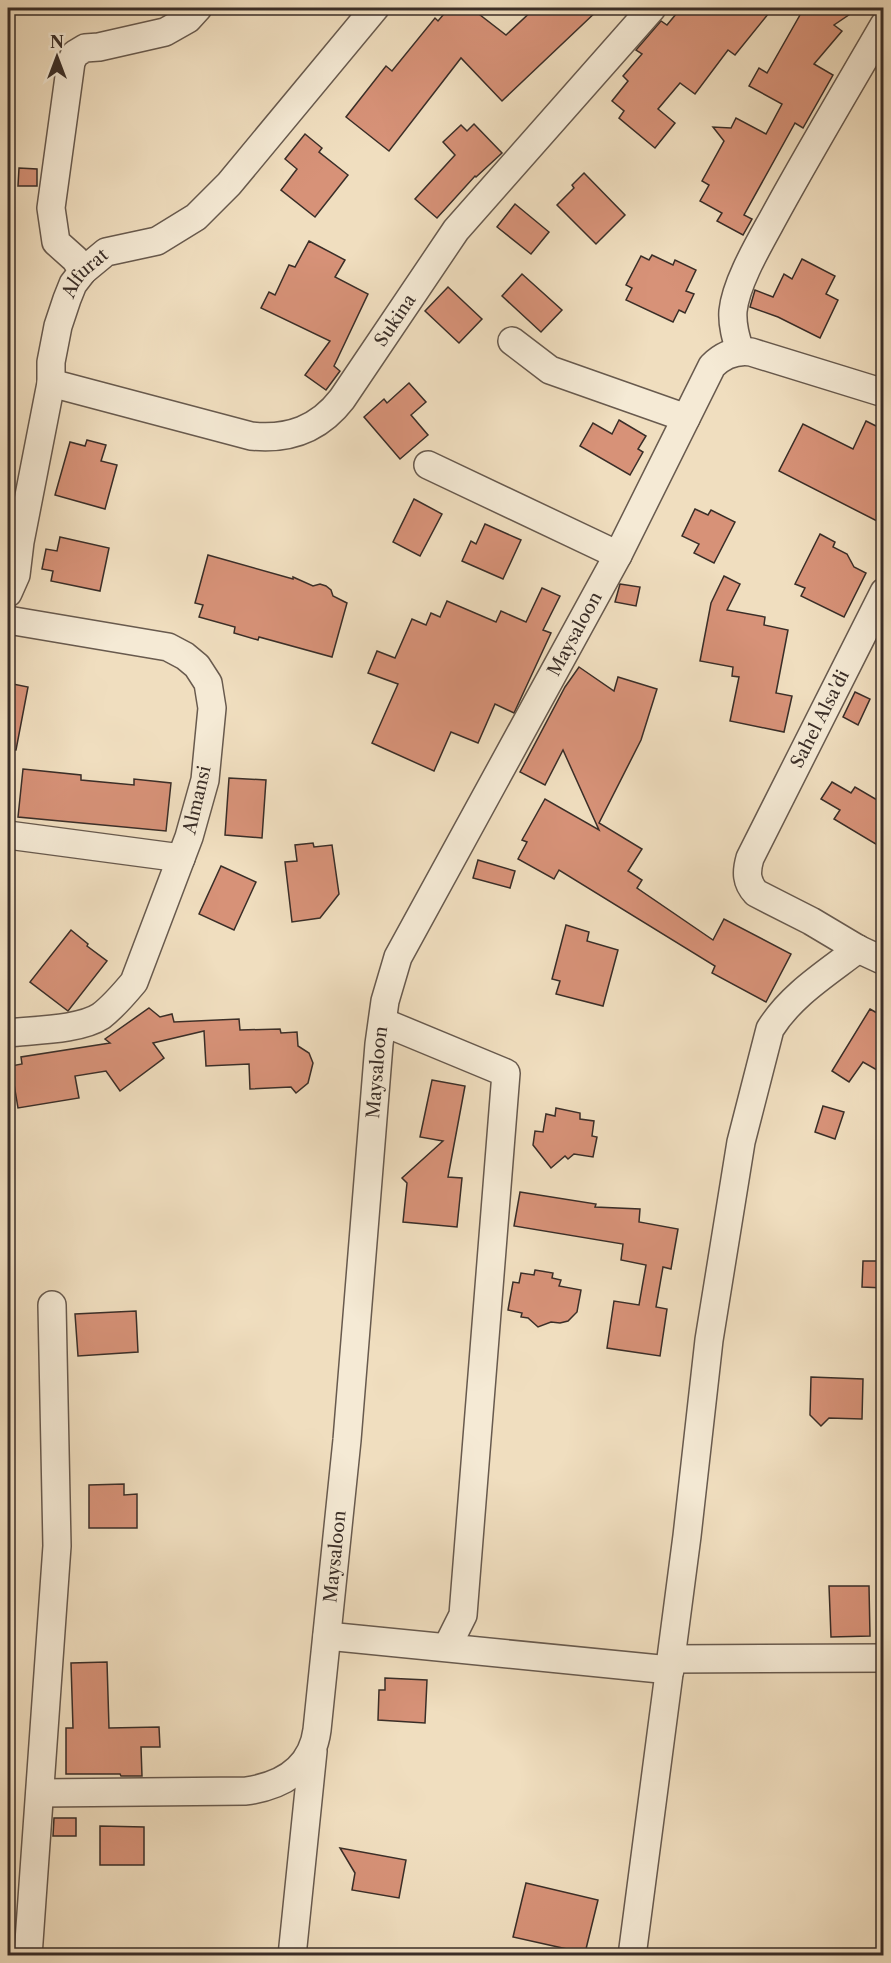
<svg xmlns="http://www.w3.org/2000/svg" width="891" height="1963" font-family="'Libre Caslon Text',serif">
<rect width="100%" height="100%" fill="#f0debf"/>
<filter id="stains"><feTurbulence type="fractalNoise" baseFrequency=".00333" numOctaves="4"/><feColorMatrix values="0 0 0 0 .2 0 0 0 0 .09 0 0 0 0 .02 0 0 0 .5 -.17"/></filter>
<radialGradient id="worn" r=".72"><stop offset=".6" stop-color="#630" stop-opacity="0"/><stop offset="1" stop-color="#630" stop-opacity=".3"/></radialGradient>
<!-- building -->
<g fill="#d79278" stroke="#3a2e28" stroke-width="1.5">
<polygon points="449,8 471,8 506,35 535,8 600,8 502,101 461,58 389,151 346,117 386,66 392,71 435,18 438,21"/>
<polygon points="681,8 773,8 735,55 728,50 695,94 680,83 658,109 675,123 655,148 619,118 624,111 612,101 628,81 623,76 642,54 636,50 661,21 667,25"/>
<polygon points="804,8 859,8 834,25 842,31 814,64 833,75 803,128 795,123 744,215 752,219 743,235 717,221 722,213 700,201 709,185 702,181 724,141 713,127 731,128 736,118 766,134 782,104 749,86 759,68 767,73"/>
<polygon points="474,124 502,153 476,177 475,176 437,218 415,199 455,155 443,142 461,125 467,131"/>
<polygon points="305,134 322,148 319,152 348,175 315,217 281,190 297,169 285,159"/>
<polygon points="19,168 37,169 37,186 18,186"/>
<polygon points="584,173 625,215 596,244 557,205 574,188 572,185"/>
<polygon points="515,204 549,232 531,254 497,227"/>
<polygon points="309,241 345,260 335,277 368,294 334,366 340,371 326,390 305,375 330,341 261,308 269,292 275,295 289,265 295,267"/>
<polygon points="652,255 673,265 675,260 696,270 686,291 694,294 685,313 679,310 673,322 626,300 632,288 626,285 641,256 649,260"/>
<polygon points="802,259 835,276 826,294 838,300 820,338 778,317 750,307 755,290 773,297 784,274 792,279"/>
<polygon points="522,274 562,310 541,332 502,296"/>
<polygon points="448,287 482,319 459,343 425,311"/>
<polygon points="409,383 426,402 411,415 428,435 400,459 364,417 384,399 387,403"/>
<polygon points="619,420 646,436 638,449 643,452 630,475 580,446 593,423 612,434"/>
<polygon points="866,421 884,430 884,508 877,521 779,471 803,424 853,449"/>
<polygon points="87,440 106,445 101,461 117,465 105,509 55,495 70,442 85,446"/>
<polygon points="414,499 442,514 420,556 393,542"/>
<polygon points="695,509 708,515 711,510 735,522 714,563 694,553 699,544 682,536"/>
<polygon points="485,524 521,540 503,579 462,561 471,541 476,544"/>
<polygon points="820,534 835,542 833,547 847,554 854,567 866,573 844,617 801,596 805,588 795,584"/>
<polygon points="60,537 109,548 100,591 51,581 53,571 42,569 46,549 57,551"/>
<polygon points="208,555 293,579 293,577 313,586 320,584 326,586 331,590 333,596 347,603 332,657 259,637 258,640 234,633 235,627 199,617 203,605 195,603"/>
<polygon points="724,576 740,584 727,610 765,617 764,625 788,630 776,693 792,696 784,732 730,721 739,677 732,676 733,667 700,661 711,603"/>
<polygon points="620,584 640,587 636,606 615,602"/>
<polygon points="542,588 560,596 543,630 551,633 514,713 495,704 478,743 451,732 434,771 372,743 398,684 368,673 377,651 395,658 412,619 426,625 431,613 440,617 447,601 496,622 501,611 526,622"/>
<polygon points="579,667 614,691 618,677 657,689 641,740 599,823 642,849 628,871 642,880 637,888 713,940 724,919 791,954 766,1002 712,973 715,966 559,870 554,879 518,859 527,842 522,840 545,799 599,830 563,750 545,785 520,772 565,687"/>
<polygon points="8,683 28,687 16,750 8,749"/>
<polygon points="855,692 870,699 858,725 843,717"/>
<polygon points="23,769 81,775 81,780 134,785 134,779 171,783 166,831 18,817"/>
<polygon points="229,778 266,780 262,838 225,835"/>
<polygon points="832,782 851,793 855,787 884,804 884,849 834,819 840,810 821,799"/>
<polygon points="313,843 314,847 332,845 339,894 320,918 292,922 285,862 297,861 295,845"/>
<polygon points="478,860 515,871 510,888 473,878"/>
<polygon points="221,866 256,882 234,930 199,914"/>
<polygon points="566,925 589,932 587,941 618,950 603,1006 556,994 560,981 552,979"/>
<polygon points="71,930 88,944 87,946 107,961 68,1011 30,982"/>
<polygon points="149,1008 160,1017 172,1014 174,1022 239,1019 240,1030 280,1029 281,1033 297,1032 298,1046 309,1053 313,1063 308,1083 296,1093 291,1087 250,1089 249,1064 206,1066 204,1031 153,1043 164,1058 120,1091 106,1071 75,1076 79,1098 18,1108 11,1066 22,1064 21,1057 110,1043 105,1039"/>
<polygon points="870,1009 884,1017 884,1074 863,1062 849,1082 832,1071"/>
<polygon points="432,1080 465,1086 448,1177 462,1178 457,1227 403,1222 407,1183 402,1178 443,1141 420,1137"/>
<polygon points="823,1106 844,1112 835,1139 815,1132"/>
<polygon points="556,1108 580,1113 580,1119 594,1121 592,1136 597,1137 593,1157 574,1154 568,1159 565,1156 551,1168 533,1145 535,1131 543,1132 546,1114 555,1116"/>
<polygon points="520,1192 596,1204 595,1207 640,1209 639,1222 678,1229 671,1269 663,1267 656,1307 667,1309 660,1356 607,1348 614,1301 639,1305 646,1265 621,1260 623,1244 514,1226"/>
<polygon points="863,1261 884,1261 884,1288 862,1287"/>
<polygon points="535,1270 553,1273 552,1278 561,1280 559,1286 581,1290 577,1312 568,1321 560,1323 551,1322 538,1327 528,1318 521,1317 522,1313 508,1310 513,1282 519,1283 521,1273 534,1275"/>
<polygon points="136,1311 138,1352 78,1356 75,1314"/>
<polygon points="811,1377 863,1379 862,1419 829,1418 821,1426 810,1415"/>
<polygon points="124,1484 124,1495 137,1494 137,1528 89,1528 89,1485"/>
<polygon points="829,1586 869,1586 870,1636 831,1637"/>
<polygon points="107,1662 109,1728 159,1727 160,1747 141,1747 142,1776 121,1776 120,1774 66,1774 66,1728 73,1728 71,1663"/>
<polygon points="385,1678 427,1680 425,1723 378,1720 379,1690 385,1690"/>
<polygon points="54,1818 76,1818 76,1836 53,1836"/>
<polygon points="100,1826 144,1827 144,1865 100,1865"/>
<polygon points="340,1848 406,1860 399,1898 352,1890 355,1873"/>
<polygon points="526,1883 598,1900 585,1953 513,1937"/>
</g>
<g fill="none" stroke-linecap="round" stroke-linejoin="round">
<!-- minor casing -->
<g stroke="#685a4e" stroke-width="30">
<g id="minor">
<polyline points="83,271 75,259 56,242 51,208 71,62 75,54 85,48 99,47 165,32 188,19 198,8"/>
<polyline points="512,341 550,370 686,418"/>
<path d="M740,351C736,338 732,325 733,311C736,281 762,239 777,211C811,149 848,87 884,25"/>
<path id="s1" d="M51,383L251,436C289,440 319,429 342,399L456,230L652,8"/>
<polyline points="428,465 618,555"/>
<path d="M884,592L750,858C746,872 746,882 756,893L811,921L858,949L884,961"/>
<path id="s2" d="M8,593L16,575L20,542L51,383V362L58,326L67,299L73,284L83,271L106,252L157,241L196,217L229,184L375,8"/>
<path d="M8,620L168,647L185,656L197,666L208,683L212,708L205,780L189,837L134,982C124,994 114,1006 101,1016C80,1030 33,1030 8,1033"/>
<polyline points="8,835 181,858"/>
<polyline points="383,1022 506,1073 463,1615 447,1647"/>
<polyline points="327,1636 670,1670"/>
<polyline points="671,1659 884,1658"/>
<path id="s3" d="M40,1793L246,1791C282,1786 312,1769 317,1730L347,1440L379,1044L385,1001L398,957L618,555L712,366C723,355 736,350 751,352L884,393"/>
<polyline points="28,1956 57,1546 52,1305"/>
<polyline points="292,1956 313,1751"/>
<path d="M632,1956L687,1536L709,1340L741,1142L770,1029C791,995 827,973 858,949"/>
</g>
</g>
<!-- minor -->
<use href="#minor" stroke="#f5ead5" stroke-width="27"/>
</g>
<g text-anchor="middle" dominant-baseline="central" stroke-width="5" stroke-linejoin="round" paint-order="stroke">
<!-- street labels -->
<g font-size="18" fill="#3a2e28" stroke="#f5ead5">
<text stroke="none"><textPath href="#s2" startOffset="333">Alfurat</textPath></text>
<text stroke="none"><textPath href="#s1" startOffset="405">Sukina</textPath></text>
<text stroke="none"><textPath href="#s3" startOffset="1454">Maysaloon</textPath></text>
<text transform="translate(820 719) rotate(-63)">Sahel Alsa'di</text>
<text transform="translate(197 800) rotate(-77)">Almansi</text>
<text stroke="none"><textPath href="#s3" startOffset="968">Maysaloon</textPath></text>
<text stroke="none"><textPath href="#s3" startOffset="482">Maysaloon</textPath></text>
</g>
</g>
<!-- margin -->
<rect width="891" height="1963" fill="none" stroke="#f0debf" stroke-width="30"/>
<rect x="9" y="9" width="873" height="1945" fill="none" stroke="#3a2e28" stroke-width="3"/>
<rect x="15" y="15" width="861" height="1933" fill="none" stroke="#3a2e28" stroke-width="1.5"/>
<!-- north arrow -->
<g transform="translate(57 57)" stroke="#f5ead5" stroke-width="4.5" paint-order="stroke">
<path d="M0-4.5L10 22L0 15L-10 22Z" fill="#3a2e28"/>
<text y="-9" font-size="16" font-weight="bold" text-anchor="middle" fill="#3a2e28">N</text>
</g>
<rect width="100%" height="100%" filter="url(#stains)"/>
<rect width="100%" height="100%" fill="url(#worn)"/>
</svg>
